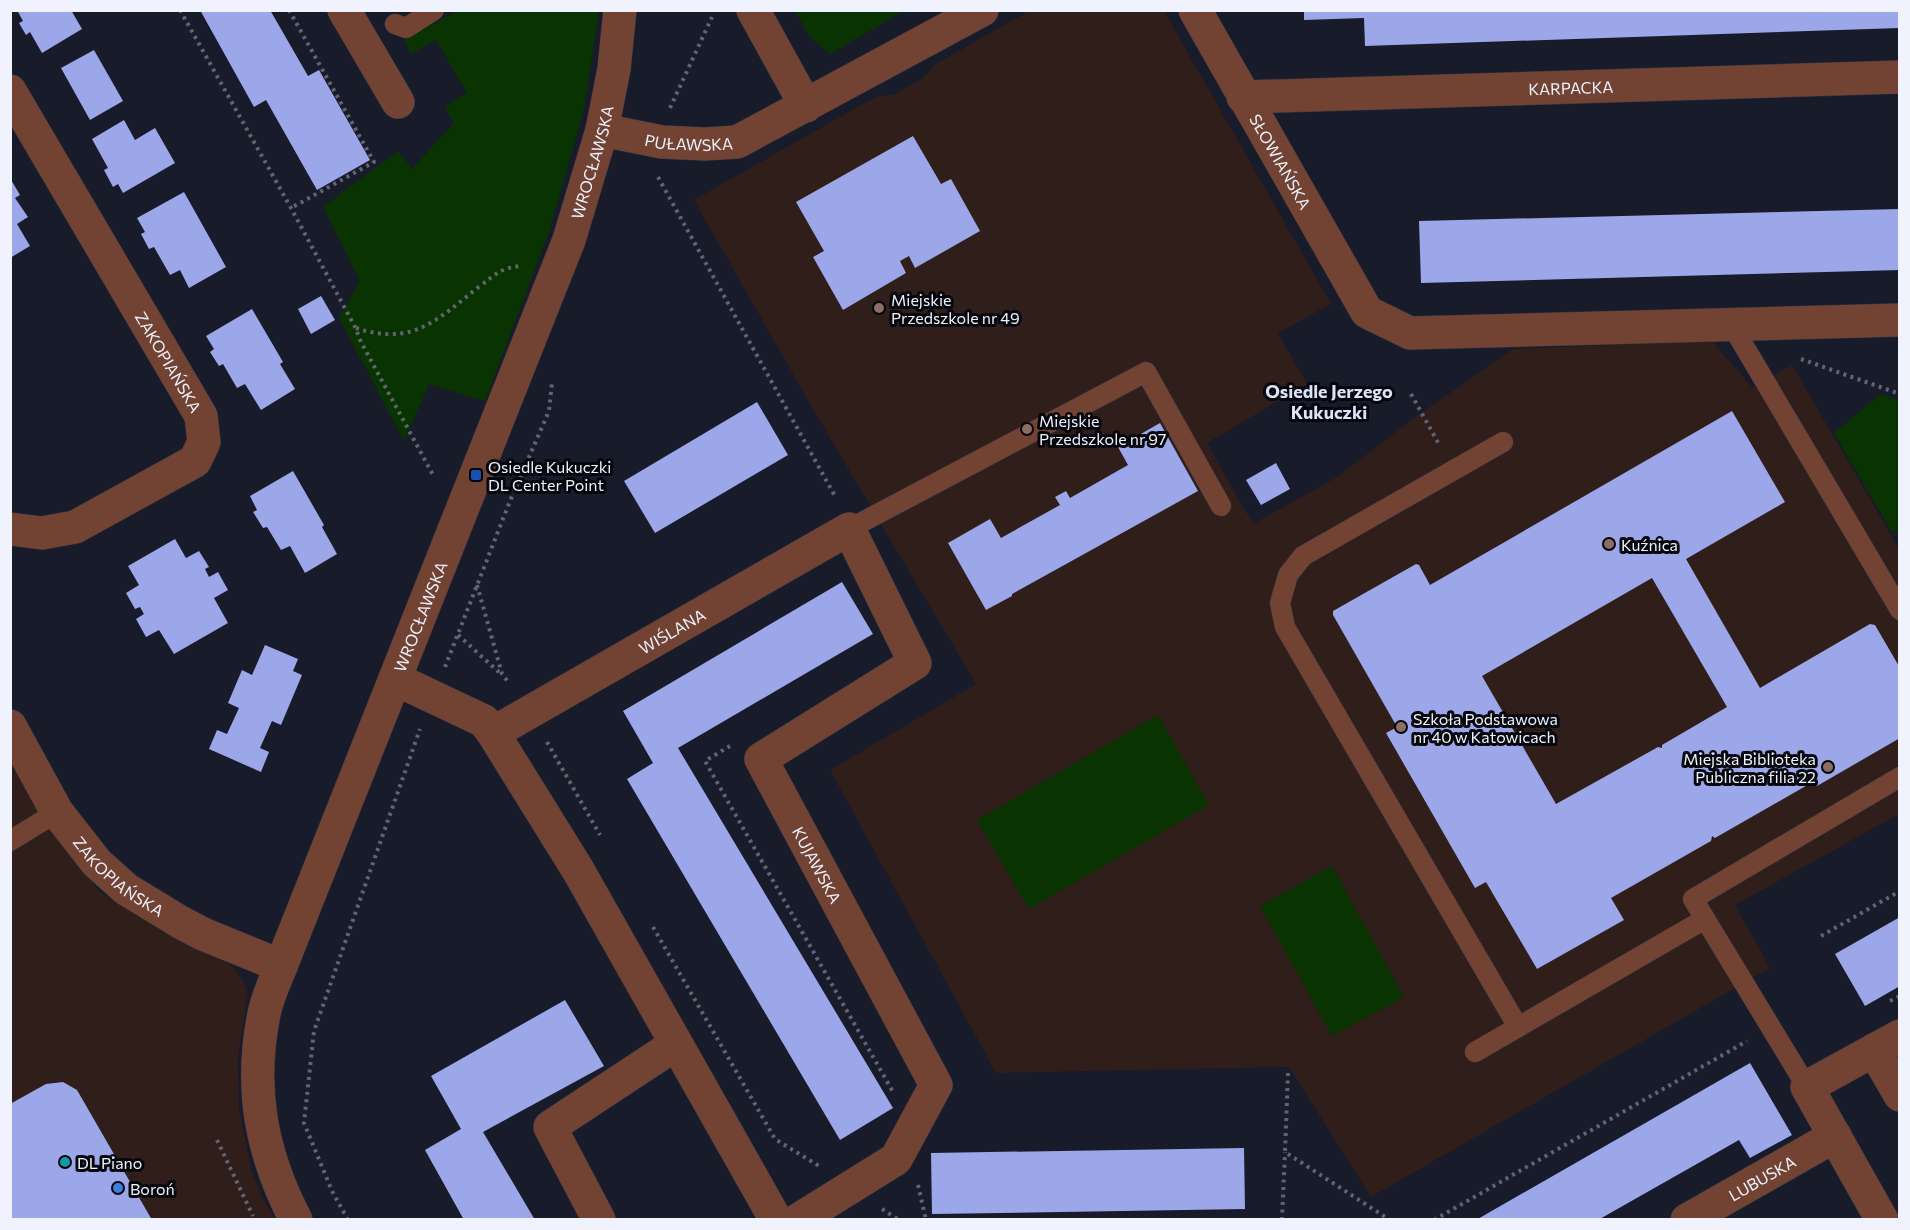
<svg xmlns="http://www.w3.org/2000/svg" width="1910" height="1230" font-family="Commissioner,sans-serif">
<rect width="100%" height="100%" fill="#181b2a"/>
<!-- commercial -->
<g fill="#301e1a">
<polygon points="1029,11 1164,11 1331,304 1278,333 1307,384 1207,443 1253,524 1337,477 1421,413 1513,349 1712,341 1752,387 1792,365 1899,549 1899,814 1735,905 1770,968 1371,1197 1289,1067 996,1073 830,770 976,684 817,416 694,200 877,96 893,95 923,78 936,64"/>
<polygon points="18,763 73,859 100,892 149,922 222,960 234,968 243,980 248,994 238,1056 239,1108 251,1168 261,1195 275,1219 11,1219 10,767"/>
</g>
<!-- green -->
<g fill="#0a3302">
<polygon points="457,11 599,11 584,109 549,232 485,401 429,384 404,441 339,318 360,281 323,207 398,151 412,169 454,123 445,107 467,93 436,40 411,54 404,40"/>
<polygon points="795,11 904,11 830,54 810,37"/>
<polygon points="1881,394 1899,401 1899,530 1892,532 1834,433"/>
<polygon points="1158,715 1209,805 1029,909 977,820"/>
<polygon points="1332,866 1404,997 1332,1036 1260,906"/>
</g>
<!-- building -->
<g fill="#9ca7e9" fill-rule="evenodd">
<polygon points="17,10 71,10 82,29 42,53 30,32 26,35 19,23 23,21"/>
<polygon points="200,10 270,10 308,76 319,70 370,160 317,190 266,100 254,107"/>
<polygon points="1304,10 1900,10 1900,28 1365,46 1364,18 1304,20"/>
<polygon points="94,50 123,101 90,120 61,68"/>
<polygon points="124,120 135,140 155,128 175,163 123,193 118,184 113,187 104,170 108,168 92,139"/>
<polygon points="913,136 941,184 951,179 980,231 915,268 909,256 900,261 906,273 843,310 813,257 824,251 796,202"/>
<polygon points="10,178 20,195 15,198 28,217 17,224 30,246 10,258"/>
<polygon points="184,192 226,267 189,288 180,270 170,275 154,247 149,249 141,234 145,232 137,218"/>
<polygon points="1900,209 1900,270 1421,283 1419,221"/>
<polygon points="321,296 335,320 311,334 298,309"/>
<polygon points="252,309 283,362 280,364 295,389 261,410 245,384 237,388 223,364 219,366 210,352 214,349 206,336"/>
<polygon points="757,402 788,455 655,533 624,481"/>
<path d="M1732,411L1785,502L1686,559L1760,688L1870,624L1875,625L1900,668V738L1817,786L1812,785L1811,783L1715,838L1712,836L1711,841L1611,898L1624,920L1537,969L1486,882L1475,888L1386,733L1397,727L1333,615V611L1416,564L1419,565L1430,585ZM1652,578L1727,707L1662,745V748L1658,747L1556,804L1482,676Z"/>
<polygon points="1160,423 1198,491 1012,594 1012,596 986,610 948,543 990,519 1001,538 1060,505 1055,497 1066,491 1070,498 1128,465 1118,447"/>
<polygon points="1276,463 1290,489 1261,505 1246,480"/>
<polygon points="293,471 324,525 322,527 337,554 305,573 290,546 281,550 267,527 263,528 253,512 257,510 250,496"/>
<polygon points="175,539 186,558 199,551 209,567 205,569 209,577 218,572 228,590 214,598 228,623 174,654 159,630 146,637 136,619 144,614 140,607 135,609 126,593 139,585 128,566"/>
<polygon points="842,582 873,634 678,748 893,1108 840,1140 627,779 653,763 623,711"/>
<polygon points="265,645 298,659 293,671 302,675 281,725 272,721 260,748 269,752 261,772 209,749 217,730 227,734 239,708 228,703 242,670 252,675"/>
<polygon points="1900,917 1900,986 1865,1006 1835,954"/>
<polygon points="565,1000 604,1066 483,1132 535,1220 464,1220 425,1150 461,1129 431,1076"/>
<polygon points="1750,1063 1792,1135 1750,1158 1739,1140 1598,1220 1476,1220"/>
<polygon points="63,1082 77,1090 152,1220 10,1220 10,1104 46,1084"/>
<polygon points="1244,1148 1245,1209 932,1214 931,1153"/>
</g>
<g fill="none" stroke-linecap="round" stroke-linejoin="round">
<!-- lane casing -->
<g stroke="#323543" stroke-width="21">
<g id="lane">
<polyline points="395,24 406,28 434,10"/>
<polyline points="1731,324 1900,610"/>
<polyline points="1503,442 1303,556 1288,575 1280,603 1285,627 1518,1027"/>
<polyline points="849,529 1146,372 1221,506"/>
<polyline points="10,841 57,812"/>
<polyline points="1475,1052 1705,919"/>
<polyline points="1807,1087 1693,899 1900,777"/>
</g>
</g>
<!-- street casing -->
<g stroke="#323543" stroke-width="34">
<g id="street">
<polyline points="344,10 398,102"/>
<polyline points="753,10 806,106"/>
<path id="s1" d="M1195,10L1367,312L1410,333L1900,320"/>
<path id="s2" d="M10,91L201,416L204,442L195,461L75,527L42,533L10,529"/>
<path id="s3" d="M1243,97L1900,77"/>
<path id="s4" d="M602,130L662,142L705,144L737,142L982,10"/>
<polyline points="395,679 484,721 493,733 578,870 776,1220"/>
<path id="s5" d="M10,726L57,812L97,863L126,889L180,922L203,934L281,966"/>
<path id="s6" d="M493,733L849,529L915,663L761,759L936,1085L896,1159L798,1220"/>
<polyline points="1874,1050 1900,1095"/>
<path id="s7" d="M296,1220C261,1153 249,1088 264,1014C267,998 275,981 281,966L569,240L602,130L614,69L620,10"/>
<polyline points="599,1220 550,1127 676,1044"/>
<path id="s8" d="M1687,1220L1835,1136"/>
<polyline points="1882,1220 1807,1087 1900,1036"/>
</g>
</g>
<!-- path -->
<g stroke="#616471" stroke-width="4" stroke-dasharray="3 4.5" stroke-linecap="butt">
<polyline points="180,10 291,208 355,327 361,342 433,475"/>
<polyline points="289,10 374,162 291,208"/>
<polyline points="670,108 712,17"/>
<polyline points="658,177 836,498"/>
<path d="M356,328C413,347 438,319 480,286C495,275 500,268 520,266"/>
<polyline points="1801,359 1900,394"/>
<polyline points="1411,394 1440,446"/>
<polyline points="477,585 502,674 509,683"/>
<polyline points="458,635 501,674"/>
<polyline points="445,667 510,501 549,411 552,383"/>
<polyline points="547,742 600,835"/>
<polyline points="730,746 705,761 893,1092"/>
<polyline points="653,927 775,1139 819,1166"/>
<polyline points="1821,936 1900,891"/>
<polyline points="1890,1001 1900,996"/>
<polyline points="1288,1073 1285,1152 1390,1220"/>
<polyline points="217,1140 253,1216"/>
<polyline points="918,1185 926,1220"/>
<polyline points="882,1209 899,1220"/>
<polyline points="348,1220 332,1191 304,1123 314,1031 420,729"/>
<polyline points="1282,1220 1285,1152"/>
<polyline points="1434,1220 1747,1041"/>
</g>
<!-- lane -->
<use href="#lane" stroke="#724333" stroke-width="20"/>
<!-- street -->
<use href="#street" stroke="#724333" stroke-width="33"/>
</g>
<!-- markers -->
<g fill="#8d6e63" stroke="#05060c" stroke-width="2">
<circle cx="879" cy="308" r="6"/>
<circle cx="1027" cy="429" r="6"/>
<circle cx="1609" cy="544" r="6"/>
<circle cx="1401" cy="727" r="6"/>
<circle cx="1828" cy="767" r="6"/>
</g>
<rect fill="#1a4fb4" stroke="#05060c" stroke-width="2" x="470" y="469" width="12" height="12" rx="3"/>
<circle fill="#0f9aa8" stroke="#05060c" stroke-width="2" cx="65" cy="1162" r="6"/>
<circle fill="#3f7fe0" stroke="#05060c" stroke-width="2" cx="118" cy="1188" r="6"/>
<g text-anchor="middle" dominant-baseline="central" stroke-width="6" stroke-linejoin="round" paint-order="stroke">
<!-- street labels -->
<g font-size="16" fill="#f0f2fd" stroke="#05060c">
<text stroke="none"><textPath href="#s3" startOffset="328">KARPACKA</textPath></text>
<text stroke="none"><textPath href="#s4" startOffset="88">PUŁAWSKA</textPath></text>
<text stroke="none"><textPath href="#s7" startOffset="1126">WROCŁAWSKA</textPath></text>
<text stroke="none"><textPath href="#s1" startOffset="174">SŁOWIAŃSKA</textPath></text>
<text stroke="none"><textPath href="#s2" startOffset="314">ZAKOPIAŃSKA</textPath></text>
<text stroke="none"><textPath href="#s7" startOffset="640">WROCŁAWSKA</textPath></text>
<text stroke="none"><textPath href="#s6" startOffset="206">WIŚLANA</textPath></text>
<text stroke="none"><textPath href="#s6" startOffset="861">KUJAWSKA</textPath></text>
<text stroke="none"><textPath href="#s5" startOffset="188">ZAKOPIAŃSKA</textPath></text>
<text stroke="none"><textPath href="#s8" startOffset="86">LUBUSKA</textPath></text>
</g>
<!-- poi labels -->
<g font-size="16" fill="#f0f2fd" stroke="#05060c" text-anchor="start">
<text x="891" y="299">Miejskie<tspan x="891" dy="18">Przedszkole nr 49</tspan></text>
<text x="1039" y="420">Miejskie<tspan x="1039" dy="18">Przedszkole nr 97</tspan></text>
<text x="488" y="466">Osiedle Kukuczki<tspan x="488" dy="18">DL Center Point</tspan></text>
<text x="1621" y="544">Kuźnica</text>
<text x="1413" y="718">Szkoła Podstawowa<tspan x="1413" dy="18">nr 40 w Katowicach</tspan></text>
<text x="1816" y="758" text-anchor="end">Miejska Biblioteka<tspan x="1816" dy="18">Publiczna filia 22</tspan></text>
<text x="77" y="1162">DL Piano</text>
<text x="130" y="1188">Boroń</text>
</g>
<!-- neighbourhood labels -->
<g font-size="18" font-weight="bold" fill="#dde2f8" stroke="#05060c">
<text x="1329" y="391">Osiedle Jerzego<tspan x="1329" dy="21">Kukuczki</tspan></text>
</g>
</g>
<!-- border -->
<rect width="1910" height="1230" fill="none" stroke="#f0f2fd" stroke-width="24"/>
</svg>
